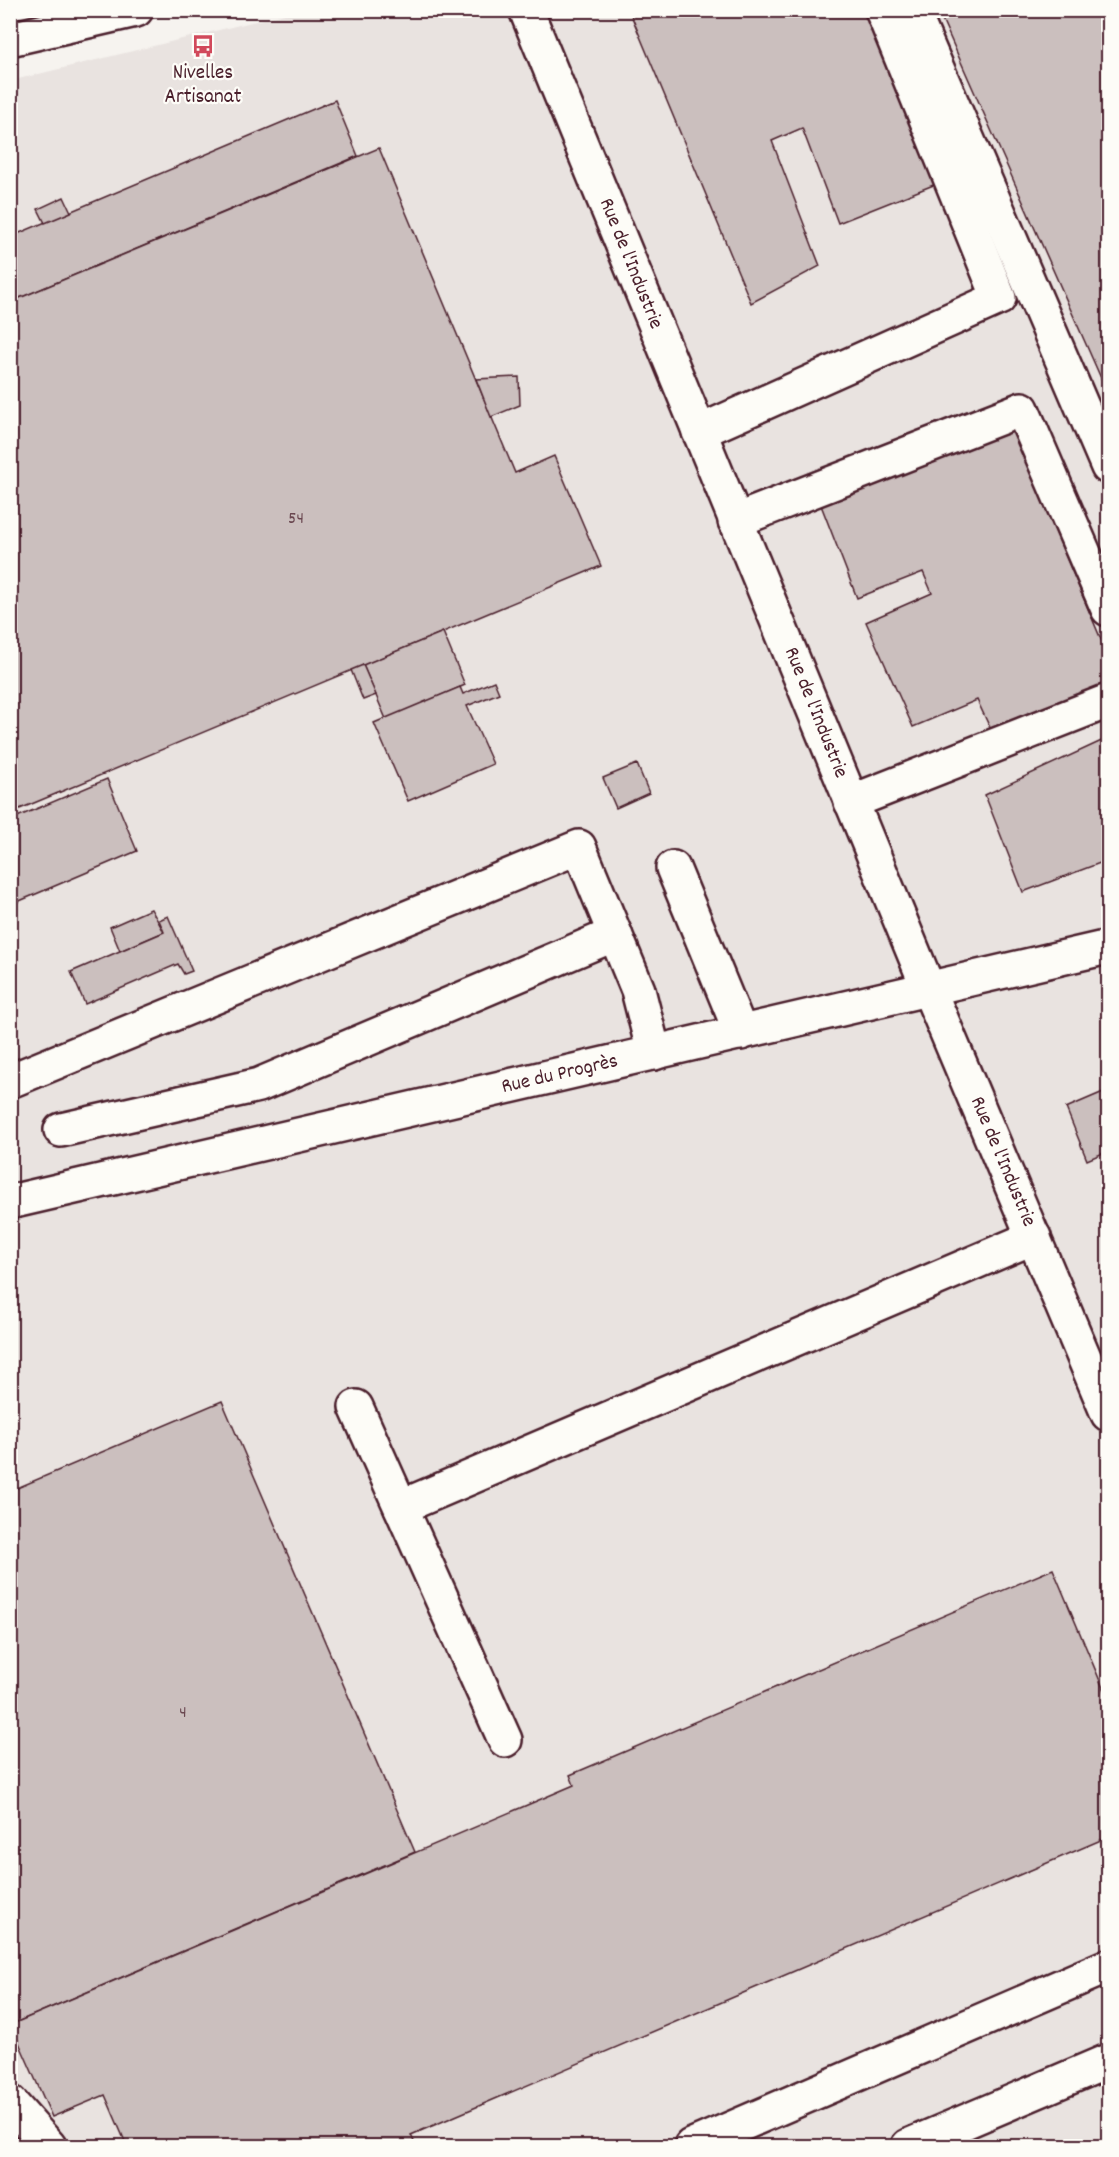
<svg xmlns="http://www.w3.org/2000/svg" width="1119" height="2157" font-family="Dekko,sans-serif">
<rect width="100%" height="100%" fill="#f6f3ef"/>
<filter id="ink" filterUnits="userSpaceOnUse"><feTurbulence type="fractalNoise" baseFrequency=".0167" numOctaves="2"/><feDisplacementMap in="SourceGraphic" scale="12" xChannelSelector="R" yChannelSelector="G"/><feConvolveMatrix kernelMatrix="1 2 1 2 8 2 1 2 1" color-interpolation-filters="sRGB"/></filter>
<g filter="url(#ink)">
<!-- built -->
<polygon fill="#e9e3e0" points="297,11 1108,11 1108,2146 22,2146 11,2133 10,81"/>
<!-- building -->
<g fill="#cbbfbe" stroke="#4a1f2b" stroke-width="1.5">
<polygon points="629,10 869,10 936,184 838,223 802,128 772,141 820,266 751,303"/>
<polygon points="938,10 1108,10 1108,394"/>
<polygon points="335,100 358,156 10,302 10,237"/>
<polygon points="379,148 515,473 554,456 601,566 10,813 10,302"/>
<polygon points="64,197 71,212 45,223 38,209"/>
<polygon points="519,377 520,405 491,417 476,379"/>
<polygon points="1009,422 1108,656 1108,684 992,732 977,700 913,727 866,622 932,593 923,572 857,598 819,500"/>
<polygon points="443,632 465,685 386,719 363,665"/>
<polygon points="363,665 376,695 363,700 351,670"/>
<polygon points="494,681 499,693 467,706 493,764 408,801 374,723 460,687 463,694"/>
<polygon points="1108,738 1108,860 1023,892 985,795"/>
<polygon points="637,764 649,793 616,808 603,778"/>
<polygon points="107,779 137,851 10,905 10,820"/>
<polygon points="151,909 164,932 120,951 110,927"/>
<polygon points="168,916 192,971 184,974 178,964 85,1004 71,972 164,932 159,920"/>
<polygon points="1108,1090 1108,1151 1087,1160 1066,1108"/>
<polygon points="222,1401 415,1852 10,2025 10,1491"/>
<polygon points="1053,1569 1108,1700 1108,1837 411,2135 416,2146 127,2146 105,2095 52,2117 13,2029 10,2031 10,2025 574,1785 570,1775"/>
</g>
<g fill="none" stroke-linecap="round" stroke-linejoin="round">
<!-- minor casing -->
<g stroke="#4a1f2b" stroke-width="38">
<g id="minor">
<polyline points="526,10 929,990 1108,1414"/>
<polyline points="912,10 1108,467"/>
<polyline points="699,432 999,298 882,10"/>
<polyline points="735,521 1022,409 1108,609"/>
<polyline points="851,802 1108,701"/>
<polyline points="673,868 741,1033"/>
<polyline points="10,1081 579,847 638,990 654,1053"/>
<polyline points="61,1130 259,1085 615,934"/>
<polyline points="10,1202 1108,947"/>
<polyline points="356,1407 505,1740"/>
<polyline points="401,1507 1034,1237"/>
<polyline points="10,2102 49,2146"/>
<polyline points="691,2146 1108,1966"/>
<polyline points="908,2146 1108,2061"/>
</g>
</g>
<!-- major casing -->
<g stroke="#4a1f2b" stroke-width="38">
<polyline id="major" points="10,39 136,10"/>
</g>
<!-- minor -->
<use href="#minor" stroke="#fdfcf7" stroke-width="33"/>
<!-- major -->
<use href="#major" stroke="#fdfcf7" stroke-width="33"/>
</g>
</g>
<!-- icons -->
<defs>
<g id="bus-bare" transform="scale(1.8)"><path d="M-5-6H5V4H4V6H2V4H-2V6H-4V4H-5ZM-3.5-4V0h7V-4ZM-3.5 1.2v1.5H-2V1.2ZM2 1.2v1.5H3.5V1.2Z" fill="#d1495b" stroke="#fdfcf7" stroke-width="2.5" paint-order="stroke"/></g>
</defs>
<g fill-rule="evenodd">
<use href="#bus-bare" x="203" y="46"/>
</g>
<g text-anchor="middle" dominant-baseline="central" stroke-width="4.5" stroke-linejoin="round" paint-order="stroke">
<!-- number labels -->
<g font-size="18" fill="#6a4750">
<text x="296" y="519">54</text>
<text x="183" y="1713">4</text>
</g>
<!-- poi labels -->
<g font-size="21" fill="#4a1f2b" stroke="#fdfcf7">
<text x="203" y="74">Nivelles<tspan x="203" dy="24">Artisanat</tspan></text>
</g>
<!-- street labels -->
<g font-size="21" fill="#4a1f2b" stroke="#fdfcf7">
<text transform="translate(630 264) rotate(68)">Rue de l'Industrie</text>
<text transform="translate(815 713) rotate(68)">Rue de l'Industrie</text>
<text transform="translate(560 1075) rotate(-13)">Rue du Progrès</text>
<text transform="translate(1002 1162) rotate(67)">Rue de l'Industrie</text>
</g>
</g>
<!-- margin -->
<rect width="1119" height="2157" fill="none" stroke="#fdfcf7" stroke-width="36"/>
<rect x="18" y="18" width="1083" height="2121" fill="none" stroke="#4a1f2b" stroke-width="2" filter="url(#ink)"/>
</svg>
